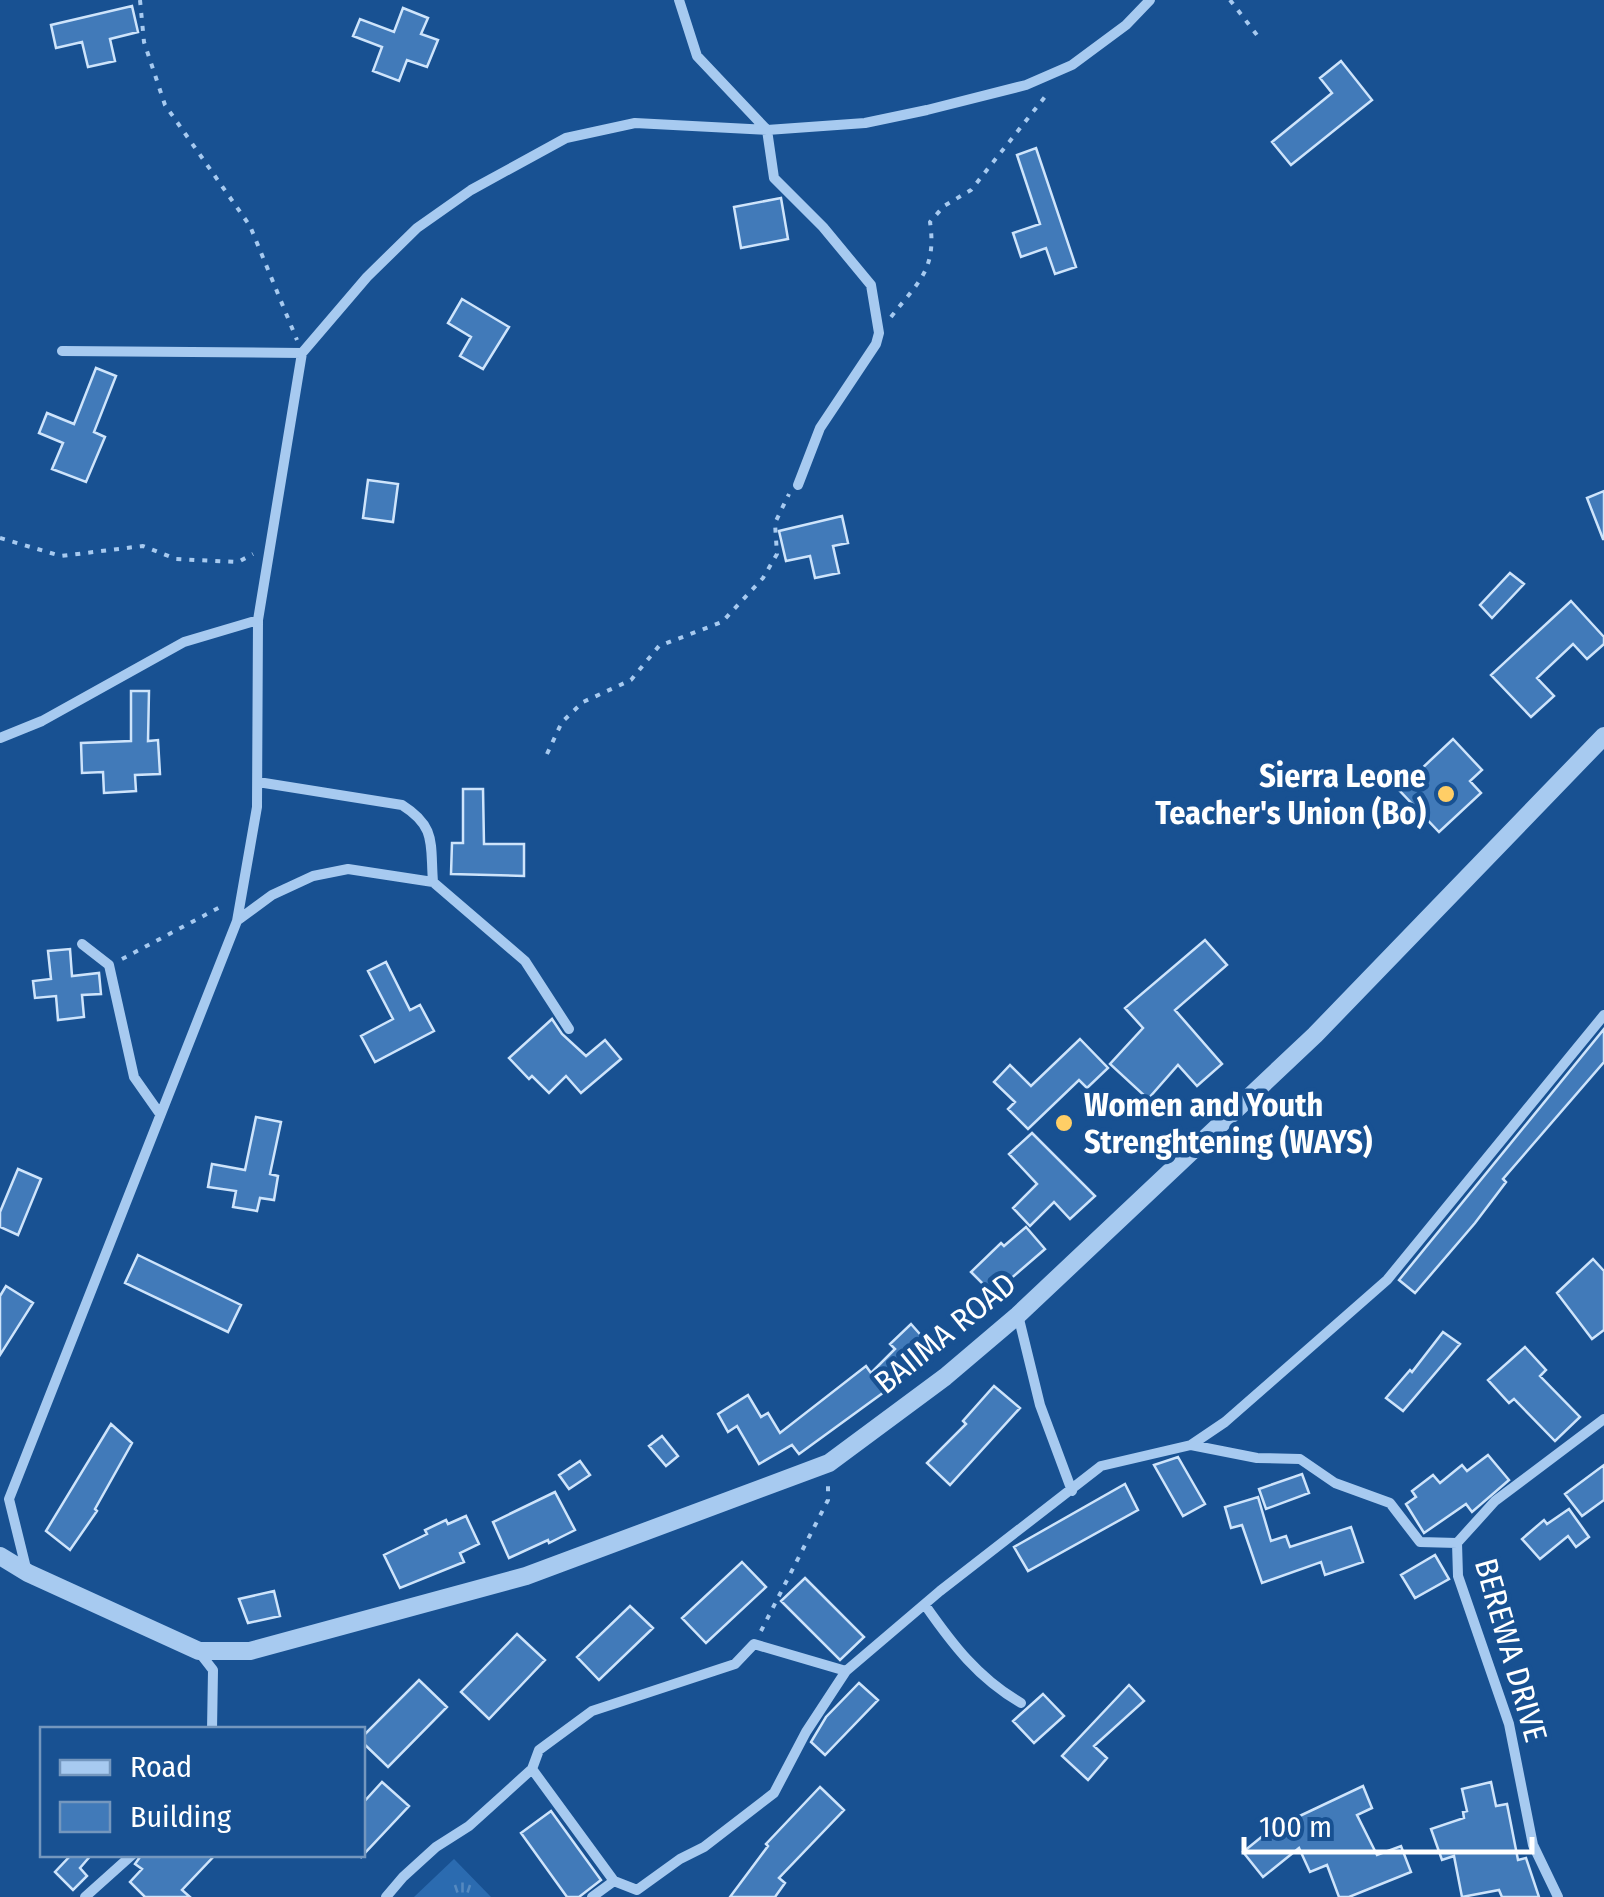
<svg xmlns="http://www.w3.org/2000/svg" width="1604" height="1897" viewBox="0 0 1604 1897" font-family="'Fira Sans Condensed',sans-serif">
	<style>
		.park { fill: url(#park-tufts) }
		.building { fill: #417ab9; stroke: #cee4fb; stroke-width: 2.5 }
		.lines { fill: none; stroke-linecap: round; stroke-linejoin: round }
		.path { stroke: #a7caf0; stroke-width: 4; stroke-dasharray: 5 8; stroke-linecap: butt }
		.minor { stroke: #a7caf0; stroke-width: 10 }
		.tertiary { stroke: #a7caf0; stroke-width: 18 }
		.poi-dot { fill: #ffce66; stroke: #185192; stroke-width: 4 }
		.labels { text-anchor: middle; stroke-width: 9; stroke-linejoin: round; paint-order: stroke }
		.poi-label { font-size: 32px; font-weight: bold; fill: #fff; stroke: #185192; text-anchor: end }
		.street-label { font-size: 32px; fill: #fff; stroke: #185192 }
	</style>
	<defs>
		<pattern id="park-tufts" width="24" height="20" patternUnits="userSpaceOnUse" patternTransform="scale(2.5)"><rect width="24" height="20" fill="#2b6bb0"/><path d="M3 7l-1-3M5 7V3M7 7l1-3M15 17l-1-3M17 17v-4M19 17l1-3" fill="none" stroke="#5589c0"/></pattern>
	</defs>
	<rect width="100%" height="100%" fill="#185192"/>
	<!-- park -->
	<path class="park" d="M454,1859L491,1897H414Z"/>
	<!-- building -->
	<path class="building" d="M132,6L138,32L110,39L115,61L88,67L82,42L56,48L51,25Z
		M403,8L428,18L421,34L438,40L427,67L407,60L399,81L373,71L382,47L353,36L360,19L394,32Z
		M1341,61L1372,100L1291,165L1272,142L1332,93L1320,78Z
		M1036,148L1076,267L1055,274L1046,248L1021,257L1013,233L1040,224L1017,155Z
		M781,198L788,239L741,248L734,207Z
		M462,299L509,327L483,369L460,356L471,337L448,323Z
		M96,368L116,376L94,432L105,437L86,482L52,469L63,443L39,433L47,413L74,424Z
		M368,480L398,484L393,522L363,518Z
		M1604,491V539H1603L1587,498Z
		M842,516L848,543L833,546L839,573L815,578L810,556L786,561L779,531Z
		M1510,573L1524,584L1492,618L1480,605Z
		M1571,601L1604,637V644L1587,659L1573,644L1537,678L1554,696L1531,717L1491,675Z
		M131,691H149L148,741L158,740L160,774L135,775L136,791L104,793L103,772L82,773L81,743L131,741Z
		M1453,739L1482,770L1470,781L1481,793L1439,832L1399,790Z
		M463,789H483L484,844H524V876L451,874L452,843H463Z
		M1205,940L1227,965L1175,1010L1222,1064L1197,1086L1178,1065L1148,1099L1110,1064L1143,1028L1125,1008Z
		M70,949L72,976L99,973L101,994L82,995L84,1017L58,1020L56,996L35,998L33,981L51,979L48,951Z
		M386,962L410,1010L420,1005L434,1031L375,1062L361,1036L393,1019L368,971Z
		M552,1019L562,1034L586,1056L605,1040L621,1059L581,1093L566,1076L549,1093L532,1076L529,1079L509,1058Z
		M1604,1029V1062L1503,1179L1506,1182L1475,1223L1415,1293L1399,1280Z
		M1080,1039L1108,1068L1087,1088L1079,1080L1028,1129L1008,1109L1015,1102L994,1082L1010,1065L1031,1086Z
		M256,1117L281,1122L270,1174L278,1176L274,1200L260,1198L257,1211L233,1207L236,1191L208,1187L212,1164L245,1170Z
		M1032,1133L1095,1196L1070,1219L1054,1202L1030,1226L1013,1208L1037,1184L1009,1154Z
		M18,1169L41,1179L18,1235L0,1227V1212Z
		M1026,1227L1045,1249L993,1294L971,1272L1001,1243L1004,1246Z
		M138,1255L241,1305L228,1332L125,1283Z
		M1593,1259L1604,1271V1330L1592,1339L1557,1293Z
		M6,1286L33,1303L0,1355V1296Z
		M911,1324L933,1349L902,1379L799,1454L792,1445L759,1464L737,1426L728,1432L718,1414L748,1395L761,1417L768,1413L780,1433L866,1366L871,1373L895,1349L890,1344Z
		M1443,1332L1460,1344L1403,1411L1386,1398L1410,1370L1412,1372Z
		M1525,1347L1546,1370L1540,1376L1580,1417L1555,1441L1514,1399L1509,1403L1488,1380Z
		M994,1386L1020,1408L950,1485L927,1463L966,1424L963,1421Z
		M111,1424L132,1443L95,1509L97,1511L70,1550L46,1531Z
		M662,1436L678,1456L666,1466L649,1446Z
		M1488,1455L1509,1480L1472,1512L1466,1504L1424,1533L1406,1504L1416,1497L1412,1491L1433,1475L1440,1483L1462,1465L1467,1471Z
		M1178,1457L1205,1504L1183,1516L1154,1465Z
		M580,1461L590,1475L569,1489L559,1475Z
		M1604,1465V1500L1582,1516L1565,1494Z
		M1302,1474L1309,1493L1266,1509L1259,1489Z
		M1125,1484L1138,1510L1028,1571L1014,1547Z
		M555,1492L575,1530L549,1543L548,1540L509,1558L493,1522Z
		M1258,1497L1271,1541L1286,1536L1290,1547L1351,1527L1363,1562L1325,1575L1321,1562L1262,1583L1242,1525L1231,1528L1225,1507Z
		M1569,1509L1589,1537L1576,1547L1568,1536L1540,1559L1522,1539L1544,1520L1547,1524Z
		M466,1516L479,1544L460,1553L464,1562L400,1588L384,1555L427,1534L425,1530L446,1520L448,1524Z
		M1435,1555L1449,1579L1415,1598L1401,1575Z
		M742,1562L766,1587L706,1643L682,1618Z
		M805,1578L864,1637L840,1660L781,1601Z
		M274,1591L280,1616L248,1623L239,1599Z
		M630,1606L653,1628L599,1680L577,1657Z
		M517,1634L545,1660L489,1719L461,1692Z
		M419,1680L447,1707L388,1767L362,1742V1737Z
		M859,1683L878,1700L825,1755L811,1742L826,1717Z
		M1129,1685L1144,1701L1094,1746L1107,1758L1088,1780L1062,1756Z
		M1043,1694L1064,1716L1034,1743L1013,1721Z
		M382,1782L409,1806L362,1856V1804Z
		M1491,1782L1496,1806L1507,1804L1518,1860L1526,1858L1539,1897H1502L1499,1890L1462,1897L1454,1856L1442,1860L1431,1829L1464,1818L1463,1812L1467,1811L1462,1789Z
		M1363,1786L1372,1808L1357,1815L1377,1855L1401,1846L1411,1872L1349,1897H1339L1327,1865L1310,1872L1299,1848L1263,1877L1243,1852L1270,1830Z
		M820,1787L844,1810L779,1878L785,1883L775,1897H730L768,1846L766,1844Z
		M551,1811L601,1880L579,1897H567L521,1833Z
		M72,1854H92L80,1868L87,1876L73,1890L55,1872Z
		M142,1854H216L182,1890L190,1897H145L130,1882L142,1869L135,1864Z"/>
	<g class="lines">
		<!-- path -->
		<path class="path" d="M140,0L144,42L165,105L250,226L297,340
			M1230,0L1260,39
			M891,317C918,282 937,270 930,222L944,206L971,190L1048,93
			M0,538L61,556L143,546L176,559L238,562L253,554
			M547,754L562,722L583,702L631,680L659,646L722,622L763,578L777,554L775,523L789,494
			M122,959L224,905
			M761,1631L828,1500V1482"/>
		<!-- minor -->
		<path class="minor" d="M679,0L697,56L767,130L774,178L823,227L871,285L879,333L876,344L820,428L798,485
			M62,351L302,353
			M0,738L42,721L184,642L258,620
			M258,782L402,805C437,827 430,844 433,882
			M238,920L272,895L313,876L348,869L433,882L525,961L569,1029
			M82,944L109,965L134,1077L160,1114
			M1018,1315L1040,1405L1072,1491
			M1191,1445L1257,1458L1300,1459L1335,1483L1390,1503L1420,1542L1457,1543
			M27,1572L9,1499L237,921L257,807L258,620L302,353L367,277L417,228L471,190L566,138L635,123L767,130L865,123L927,110L1026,85L1072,65L1126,25L1150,0
			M925,1605C953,1645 978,1678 1021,1703
			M199,1652L213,1670L212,1730
			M532,1769L614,1881L637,1890L680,1859L704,1847L774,1793L806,1732L846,1671
			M85,1897L133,1854
			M386,1897L403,1877L436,1847L469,1826L532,1769L539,1750L592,1711L735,1664L754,1644L846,1671L940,1591L1101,1466L1191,1445L1225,1422L1387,1280L1604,1015
			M592,1897L614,1881
			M1558,1897L1533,1845L1509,1724L1458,1576L1457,1543L1495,1501L1604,1419"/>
		<!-- tertiary -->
		<path class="tertiary" d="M0,1556L28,1573L199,1651H250L526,1576L829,1463L945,1377L1018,1315L1315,1035L1604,736"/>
	</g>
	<!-- markers -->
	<g class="poi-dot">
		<circle cx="1446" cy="794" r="10"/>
		<circle cx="1064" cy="1123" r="10"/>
	</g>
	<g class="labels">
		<!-- poi labels -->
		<g class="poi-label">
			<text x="1426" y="787">Sierra Leone<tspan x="1426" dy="37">Teacher's Union (Bo)</tspan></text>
			<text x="1084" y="1116" text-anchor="start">Women and Youth<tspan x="1084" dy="37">Strenghtening (WAYS)</tspan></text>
		</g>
		<!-- street labels -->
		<g class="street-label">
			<text transform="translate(945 1333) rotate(-39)" y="11">BAIIMA ROAD</text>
			<text transform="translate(1511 1650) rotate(74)" y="11">BEREWA DRIVE</text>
		</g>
	</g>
	<!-- legend -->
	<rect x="40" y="1727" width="325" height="130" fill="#185192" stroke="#7497be" stroke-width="2.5"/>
	<rect x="60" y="1760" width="50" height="15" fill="#a7caf0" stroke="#7497be" stroke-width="2.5"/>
	<text x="130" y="1777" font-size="30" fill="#ffffff">Road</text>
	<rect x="60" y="1802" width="50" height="30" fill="#417ab9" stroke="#7497be" stroke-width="2.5"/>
	<text x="130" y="1827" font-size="30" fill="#ffffff">Building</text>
	<!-- scale -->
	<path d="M1244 1837v15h288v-15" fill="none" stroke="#ffffff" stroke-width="5"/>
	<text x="1259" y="1837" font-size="30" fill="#ffffff" stroke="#185192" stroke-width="8" paint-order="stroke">100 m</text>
</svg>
